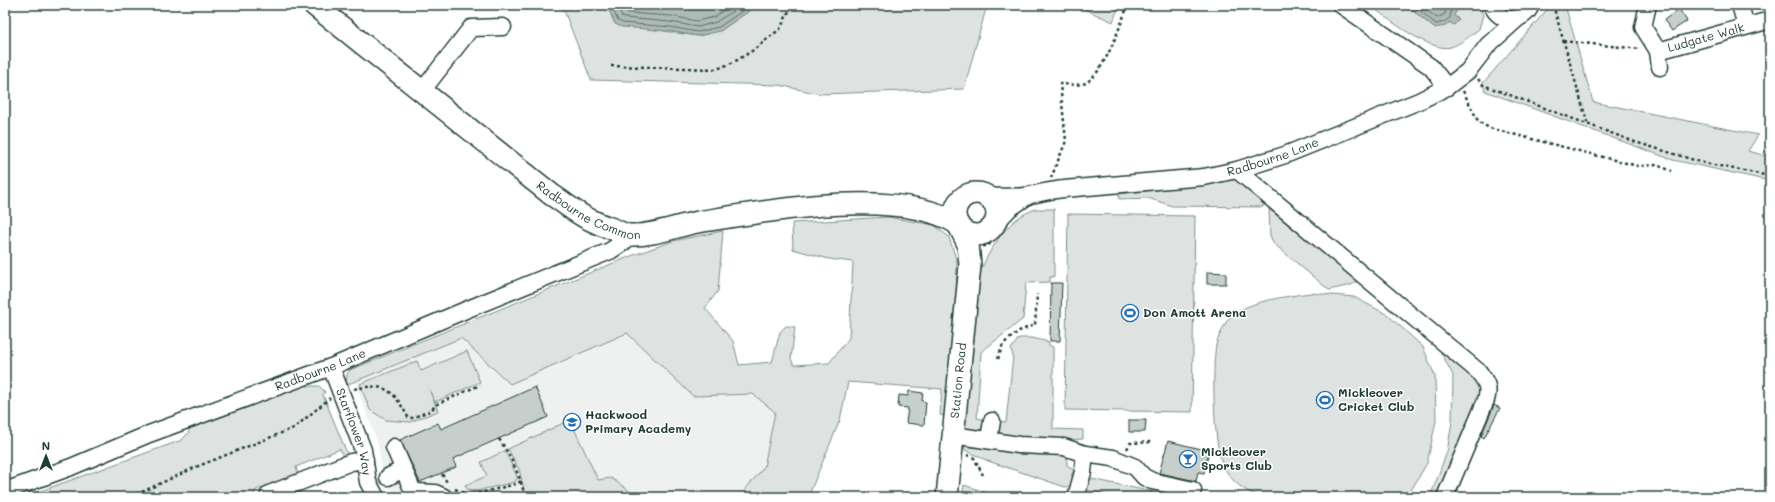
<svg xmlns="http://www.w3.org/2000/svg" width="1775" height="502" viewBox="0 0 1775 502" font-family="Mali,sans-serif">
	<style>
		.built { fill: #eef1f0 }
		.green { fill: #dee3e2; stroke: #7e908b }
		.water { fill: #afbab7; stroke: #758883 }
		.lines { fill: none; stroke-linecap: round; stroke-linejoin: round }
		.shore { stroke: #596f68; stroke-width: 1 }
		.building { fill: #c7cfcc; stroke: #1f3d34 }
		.minor-casing { stroke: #1f3d34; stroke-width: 19 }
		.major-casing { stroke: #1f3d34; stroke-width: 24 }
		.path { stroke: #1f3d34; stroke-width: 2.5; stroke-dasharray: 3 3; stroke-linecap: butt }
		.minor { stroke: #fff; stroke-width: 16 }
		.major { stroke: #fff; stroke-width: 21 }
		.labels { text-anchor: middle; stroke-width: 3; stroke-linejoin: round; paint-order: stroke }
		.street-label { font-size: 12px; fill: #1f3d34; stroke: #fff }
		.poi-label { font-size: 12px; font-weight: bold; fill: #1f3d34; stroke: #fff; text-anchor: start }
	</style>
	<rect width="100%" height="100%" fill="#fff"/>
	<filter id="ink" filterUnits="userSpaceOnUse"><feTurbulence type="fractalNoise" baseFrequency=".025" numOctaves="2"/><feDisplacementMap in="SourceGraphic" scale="8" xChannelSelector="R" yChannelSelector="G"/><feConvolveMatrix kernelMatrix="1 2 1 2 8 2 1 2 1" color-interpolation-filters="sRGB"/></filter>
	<g filter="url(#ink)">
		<!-- built -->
		<path class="built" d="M627,333L693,396L753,394L775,412L764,467L739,497H398L384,480L378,444L355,382L461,337L510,384Z"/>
		<!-- green -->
		<path class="green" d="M560,5H607L615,24L698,36L720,31L758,5H987L964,89L820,94L779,85L591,80L565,13Z
			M1075,5H1119L1113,22Z
			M1370,5H1406L1434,28L1458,20L1454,15L1457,10L1456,5H1480L1483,15L1479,29C1471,35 1461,44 1451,47C1431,53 1385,17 1370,5Z
			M1551,5H1565L1593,102L1758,135L1748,151L1770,157V181L1673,160L1485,91L1483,83Z
			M1235,177L1238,181L1263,203V207L1172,206L1148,198L1119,199V194L1210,184Z
			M1035,209H1054V277H1050V282L1026,283L1023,319L981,352L977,418L987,420L984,427L978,432L964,427L974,276L980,275C984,257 1003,229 1018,218C1023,214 1029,212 1035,209Z
			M1269,209L1358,281L1351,285L1329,290L1273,243L1270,235Z
			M1068,214L1195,216L1192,412L1065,410Z
			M887,217L934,225L949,237L957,262L956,296L949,379L944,416L940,415L942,389L848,382L840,420L808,497H739L764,467L775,412L753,394L693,396L627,333L510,384L461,338L346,385L347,374L350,370L631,256L673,241L723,231L718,291L705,308L733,341L739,365L772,362L780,332L786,326L795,327L791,359L794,365L829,363L849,338L853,262L829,259L793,249L792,223Z
			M1310,293L1354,297L1388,315L1423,347L1435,376L1436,421L1427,463L1409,494L1403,497H1261C1244,491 1231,482 1223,465C1213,445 1212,368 1216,345C1217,340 1226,321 1229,318C1249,300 1285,297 1310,293Z
			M1019,338H1032L1049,342V345L1053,347V429L1083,430V439L1055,441L998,435L997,421L1006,422L1013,356L1011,349Z
			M1439,349L1472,373L1480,389V405L1438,497H1430L1447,452L1452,422L1453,375Z
			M467,351L480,382L435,402L429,389L438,411L410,422L386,420L370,410L360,384L417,361L421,371Z
			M306,383L308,386H319L325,392L323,395L349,458L344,459L340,449L296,467L298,475L256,490L252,497H24L182,440L189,432V428Z
			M570,420L598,480L611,478L638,497H526L519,469L508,449Z
			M964,442L1064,452L1067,458V465L1074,470L1071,476L1077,477L1072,486L1065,487L988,461L965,450Z
			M505,451L516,474L517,478L515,482L476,491L467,489L465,485L487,476L481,462Z
			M1087,478L1153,492L1149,497H1117L1086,490Z
			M964,485L1000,497H962Z"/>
		<!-- water -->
		<path class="water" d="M607,5H758L720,31L698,36L669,31L622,27L615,24Z
			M1406,5H1456L1457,10L1454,15L1459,20L1454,25L1449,22L1446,26L1434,28Z"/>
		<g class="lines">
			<!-- shore -->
			<path class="shore" d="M611,5L618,21L623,23L670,27L698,32L719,27L751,5
				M617,5L622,17L625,18L670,22L698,27L716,22L742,5
				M623,5L628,13L671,16L697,21L714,17L731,5
				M1413,5L1436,24L1444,22L1450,18L1452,5
				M1420,5L1437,18L1445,14L1447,5"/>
		</g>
		<!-- building -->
		<path class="building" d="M1679,9L1687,21L1672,31L1664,20Z
			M1207,272L1226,273V284H1207Z
			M1051,283H1062L1060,341H1050Z
			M535,387L548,417L453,459L456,467L420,482L400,440L438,423L441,429Z
			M909,391L923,393L922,401L926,402L924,425L906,423L908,408L898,407L899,395L908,396Z
			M1494,405L1500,408L1484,438L1481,436Z
			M1129,420H1146L1145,432H1129Z
			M1168,441L1209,451L1204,473L1198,472L1196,481L1159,473Z"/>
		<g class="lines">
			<defs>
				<g id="minor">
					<path d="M1341,5L1431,67L1447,87"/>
					<path d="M1492,5C1499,24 1524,23 1531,5"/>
					<path d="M1648,5L1643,27L1658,51"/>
					<path d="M1740,5L1746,26"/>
					<path id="s1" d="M1660,67L1658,51L1770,20"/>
					<path d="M422,91L471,28L503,27"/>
					<path d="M1237,170L1479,372C1486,382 1490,387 1486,400L1445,497"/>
					<path id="s2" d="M986,196C1000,197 1016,198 1030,195C1041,193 1052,190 1064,189L1204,177L1237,170L1285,155L1419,101L1447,87L1468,71L1488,45L1517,19"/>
					<path d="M994,225L1009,209L1028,196"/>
					<path id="s3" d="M331,367L363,450L368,482L376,497"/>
					<path d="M953,435L1019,445L1064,447L1085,454L1113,458L1135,467L1144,477L1152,481L1193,490"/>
					<path d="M989,439L992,421"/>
					<path d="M394,447L412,489L417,492L435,493L444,497"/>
					<path d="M388,477L403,469"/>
					<path id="s4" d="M5,491L71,467L149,434L331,367L468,309L610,251L625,241L629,235"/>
					<path d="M269,494L351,462L365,460"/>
					<path d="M1076,497L1083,472L1085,454"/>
				</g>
				<g id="major">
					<path id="s5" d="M314,5L552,195C565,203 578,215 593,221C600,225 608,227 615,230C620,232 625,235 630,235C653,236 676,226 698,222C765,211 900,186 958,224"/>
					<circle cx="976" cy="214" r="21"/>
					<path id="s6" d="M947,497L970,265L968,244L959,226"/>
				</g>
			</defs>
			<!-- minor casing -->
			<use href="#minor" class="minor-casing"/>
			<!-- major casing -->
			<use href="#major" class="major-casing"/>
			<!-- path -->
			<path class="path" d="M1553,5L1588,125
				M1563,41L1640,49
				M611,66L717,69L734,62L752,51L780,29L792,5
				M1478,79L1483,85L1635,142L1704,163L1770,176
				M1463,91L1478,121L1489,128L1638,166L1657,165L1672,171
				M1051,178L1066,141L1060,84C1067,84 1079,86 1085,83C1105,73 1120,25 1128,5
				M983,246H988L994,238
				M998,359L1003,344L1019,331L1035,325L1037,294
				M354,389C387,382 394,391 409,419L432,410L435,405L480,385
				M499,439C511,456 520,476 525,497
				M1127,449L1130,443L1153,442
				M967,455L974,458L983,475
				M442,474L448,484
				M455,489L466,494H476L516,484L521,481
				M131,497L196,467L294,428L330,398"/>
			<!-- minor -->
			<use href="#minor" class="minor"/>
			<!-- major -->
			<use href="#major" class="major"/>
		</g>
	</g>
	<!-- icons -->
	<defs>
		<symbol id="stadium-ring" viewBox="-11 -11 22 22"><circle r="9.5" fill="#fff" stroke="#1f6fb2" stroke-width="1.5"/><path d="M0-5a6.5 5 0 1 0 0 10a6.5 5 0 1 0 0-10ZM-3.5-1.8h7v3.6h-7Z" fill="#1f6fb2"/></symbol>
		<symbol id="school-ring" viewBox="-11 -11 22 22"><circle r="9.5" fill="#fff" stroke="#1f6fb2" stroke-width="1.5"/><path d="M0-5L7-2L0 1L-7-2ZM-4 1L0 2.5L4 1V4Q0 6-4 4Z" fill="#1f6fb2"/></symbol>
		<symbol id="bar-ring" viewBox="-11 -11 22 22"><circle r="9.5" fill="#fff" stroke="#1f6fb2" stroke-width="1.5"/><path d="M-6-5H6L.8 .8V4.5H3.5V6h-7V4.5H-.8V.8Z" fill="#1f6fb2"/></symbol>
	</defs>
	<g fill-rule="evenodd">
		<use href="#stadium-ring" x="1120" y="303" width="20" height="20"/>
		<use href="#stadium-ring" x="1315" y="390" width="20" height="20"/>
		<use href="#school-ring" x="562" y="412" width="20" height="20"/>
		<use href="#bar-ring" x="1178" y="449" width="20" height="20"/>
	</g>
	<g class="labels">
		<!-- street labels -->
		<g class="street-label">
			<text dy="4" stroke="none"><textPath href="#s1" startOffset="66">Ludgate Walk</textPath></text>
			<text dy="4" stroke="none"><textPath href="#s2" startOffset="291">Radbourne Lane</textPath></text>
			<text dy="4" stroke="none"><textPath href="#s5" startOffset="345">Radbourne Common</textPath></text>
			<text dy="4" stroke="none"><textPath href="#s4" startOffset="338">Radbourne Lane</textPath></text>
			<text dy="4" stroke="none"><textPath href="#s6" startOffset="117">Station Road</textPath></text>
			<text dy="4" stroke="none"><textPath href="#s3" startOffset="69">Starflower Way</textPath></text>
		</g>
		<!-- poi labels -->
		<g class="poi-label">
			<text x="1143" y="317">Don Amott Arena</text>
			<text x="1338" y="397">Mickleover<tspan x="1338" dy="14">Cricket Club</tspan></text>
			<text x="585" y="419">Hackwood<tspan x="585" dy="14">Primary Academy</tspan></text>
			<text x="1201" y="456">Mickleover<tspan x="1201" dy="14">Sports Club</tspan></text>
		</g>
	</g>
	<!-- margin -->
	<rect width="1775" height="502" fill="none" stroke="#fff" stroke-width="20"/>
	<rect x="10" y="10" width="1755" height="482" fill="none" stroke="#1f3d34" stroke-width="1.5" filter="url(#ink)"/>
	<!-- north arrow -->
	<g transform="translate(46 456)" stroke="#ffffff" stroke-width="3" paint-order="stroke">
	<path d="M0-3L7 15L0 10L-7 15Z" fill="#1f3d34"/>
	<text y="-6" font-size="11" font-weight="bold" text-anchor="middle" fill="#1f3d34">N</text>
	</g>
</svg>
